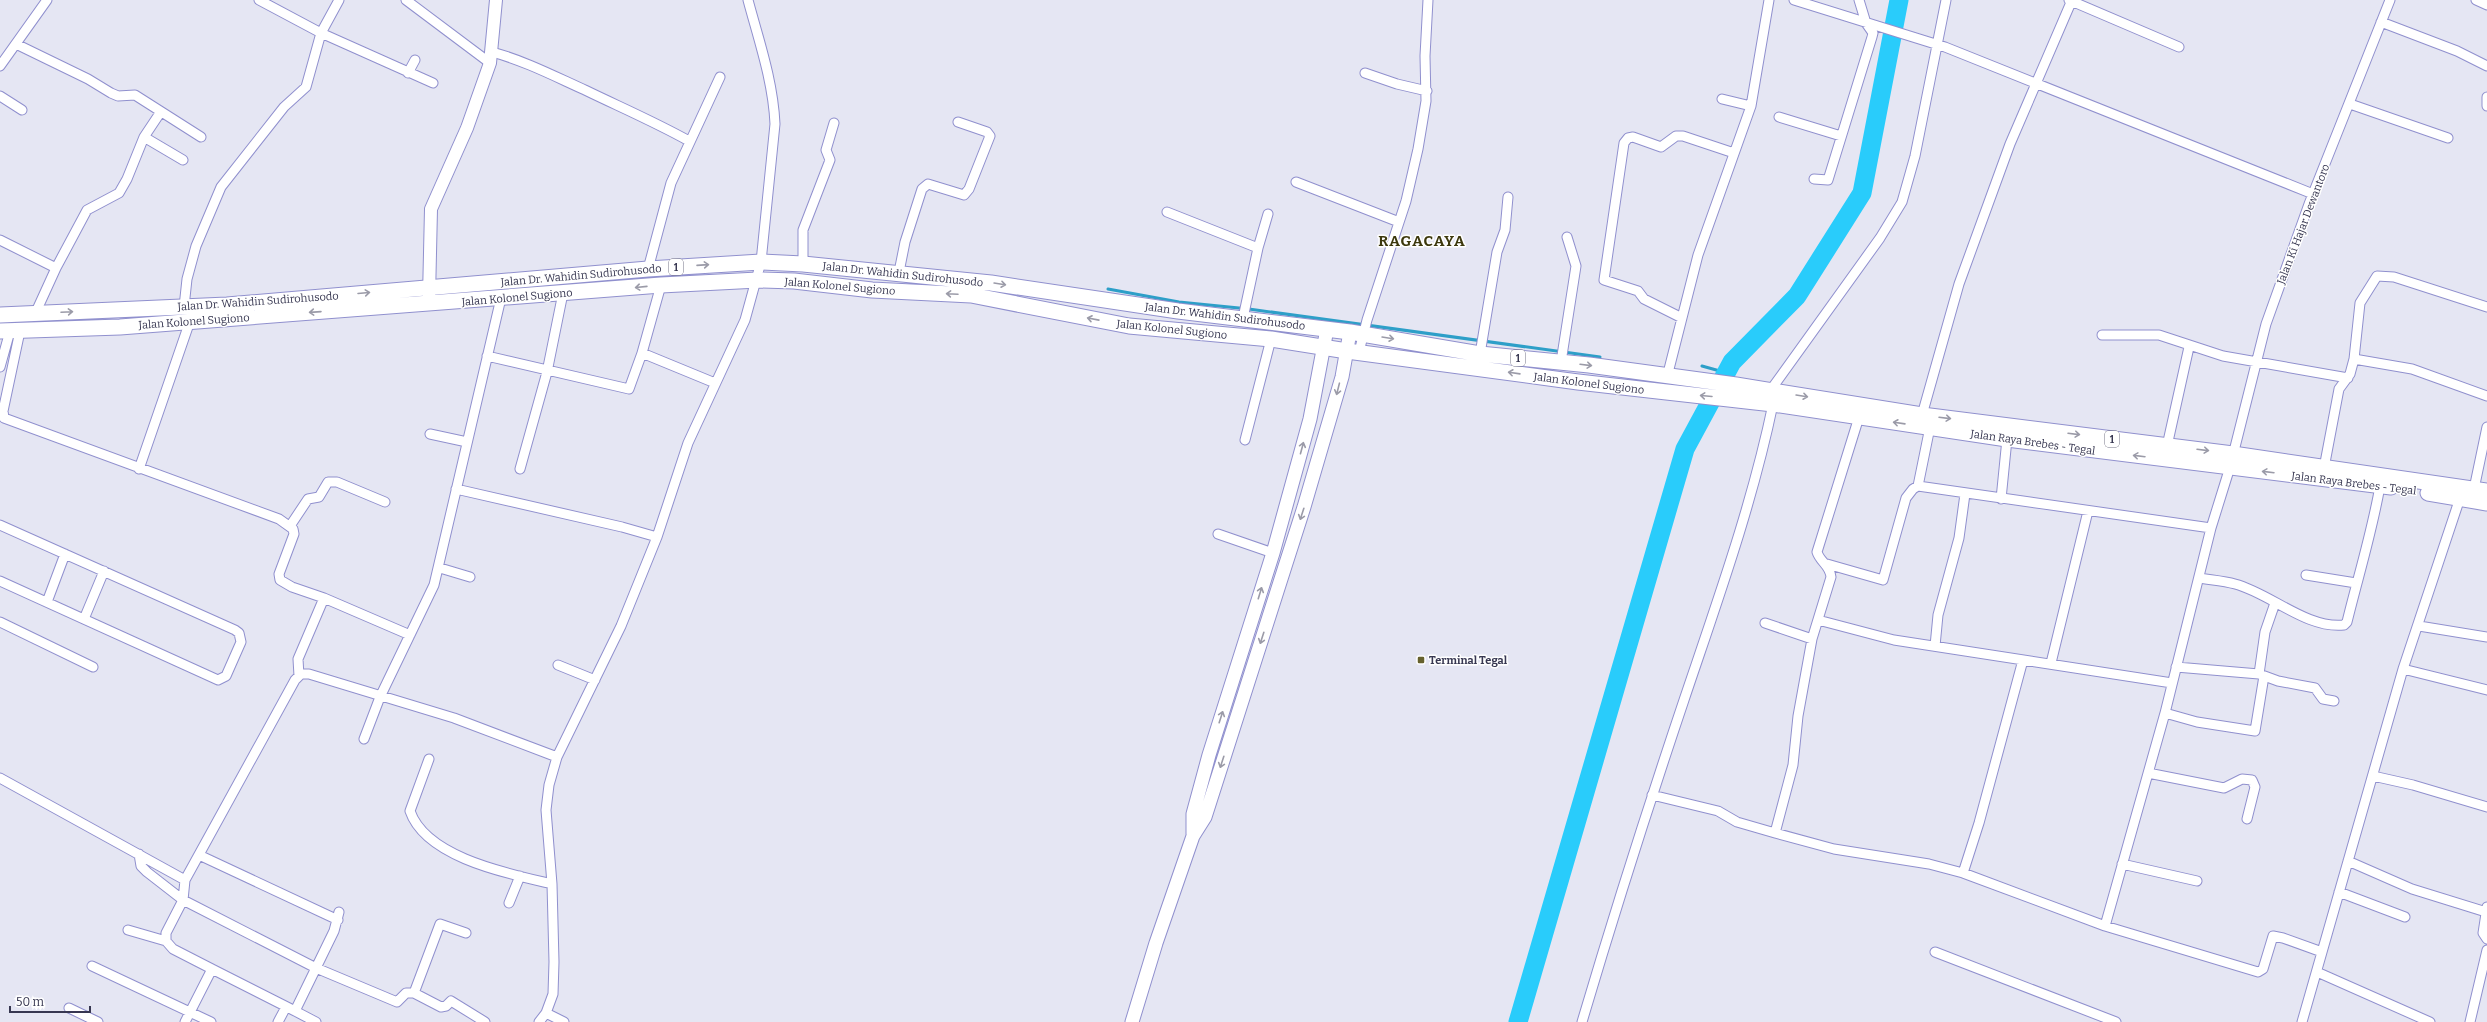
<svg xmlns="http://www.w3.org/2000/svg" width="2487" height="1022" viewBox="0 0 2487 1022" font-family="Bitter,serif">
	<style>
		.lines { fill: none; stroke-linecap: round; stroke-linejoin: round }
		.stream { stroke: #2d9fc8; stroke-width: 3 }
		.river { stroke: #29ccfb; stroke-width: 19 }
		.minor-casing { stroke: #9090ce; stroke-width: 11 }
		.tertiary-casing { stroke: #9090ce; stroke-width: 14 }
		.secondary-casing { stroke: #9090ce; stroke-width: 15 }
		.trunk-casing { stroke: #9090ce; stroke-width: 17 }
		.minor { stroke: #fff; stroke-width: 9 }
		.tertiary { stroke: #fff; stroke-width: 12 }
		.secondary { stroke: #fff; stroke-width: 13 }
		.trunk { stroke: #fff; stroke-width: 15 }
		.oneway { stroke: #9b9ba8 }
		.poi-dot { fill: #66612d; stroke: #fff; stroke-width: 1.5 }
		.labels { text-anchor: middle; stroke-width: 3; stroke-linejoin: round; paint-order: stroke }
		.shield { fill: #fff; stroke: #737385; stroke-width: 1 }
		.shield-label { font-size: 10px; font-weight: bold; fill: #373751 }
		.street-label { font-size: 11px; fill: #373751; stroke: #fff }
		.poi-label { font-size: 11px; font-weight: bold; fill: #373751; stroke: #fff; text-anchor: start }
		.district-label { font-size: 15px; font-weight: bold; letter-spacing: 1px; fill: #3c380d; stroke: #fff }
	</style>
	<rect width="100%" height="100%" fill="#e5e6f3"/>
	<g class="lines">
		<!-- stream -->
		<path class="stream" d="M1108,289L1179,302L1249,309L1600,357
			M1702,366L1727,373"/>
		<!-- river -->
		<path class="river" d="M1518,1022L1685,449L1732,362L1797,296L1862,193L1899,0"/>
		<defs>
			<path id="minor" d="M259,0L321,33L433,83
				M406,0L490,63
				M1794,0L1945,47L2313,194
				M2069,0L2179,47
				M2476,0L2487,5
				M2381,22L2457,51L2487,66
				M16,44L88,79L111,93L118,96L135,95L201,137
				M492,52C525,61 554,76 585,90C620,107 655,122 689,141
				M0,66L47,0
				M408,73L415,60
				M1365,73L1397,84L1427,91
				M0,96L22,110
				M2487,97V106
				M1722,99L1751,106
				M2350,104L2448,138
				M1779,117L1841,136
				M144,137L183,160
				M1814,179L1828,180L1872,37L1873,33L1866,23L1859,0
				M1296,182L1399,222
				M1167,212L1258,248L1243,318
				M0,240L56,268
				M1258,248L1268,214
				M803,264V230L830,160L826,150L834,123
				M648,269L671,183L720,77
				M899,272L905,242L922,189L928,184L964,195L969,189L990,136L987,132L958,122
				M184,307L187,279L196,246L221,187L284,107L306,87L321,33L339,0
				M35,314L56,268L87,210L119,193L127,179L144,137L160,113
				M1682,318L1644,299L1638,291L1604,280L1624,143L1628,138L1633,137L1661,147L1676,136H1683L1734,153
				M20,331L3,411L4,418L279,519L293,529L294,534L279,574L280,580L292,587L324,598L298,659L299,676
				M2102,335H2159L2223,356L2348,378
				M1359,352L1367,320L1406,201L1418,149L1426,101L1425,56L1428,0
				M642,353L661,285
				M1480,354L1497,252L1505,230L1508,197
				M487,356L629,389L642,353L715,383
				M2354,359L2412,369L2487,396
				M1561,362L1576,266L1567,237
				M0,367L10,331
				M1667,377L1698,255L1751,106L1769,0
				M1770,391L1880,238L1902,202L1915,156L1946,0
				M1922,415L1959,284L2010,144L2072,0
				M1859,417L1817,552C1820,562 1830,565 1831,577L1812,639L1798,716L1793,765L1775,833L1834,849L1929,864L1963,873L2105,926L2258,972L2263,969L2273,936L2283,938L2322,952
				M430,434L467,442
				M1245,440L1271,339
				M2167,446L2189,347
				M2324,468L2339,389L2350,374L2354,359L2360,303L2377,276L2394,277L2487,307
				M139,469L190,321
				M520,469L547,372L563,293
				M1918,486L1930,427
				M456,489L622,527L657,537
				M2474,489L2487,427
				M2001,499L2007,439
				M0,525L235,630L239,633L241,642L226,676L218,680L0,581
				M290,526L308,499L319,497L328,482H337L385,502
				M1218,534L1273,553
				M1827,564L1883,580L1906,498L1913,489L1918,486L2211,528
				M440,568L470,577
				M2306,575L2356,583
				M2199,578C2211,580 2224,581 2235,584C2270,593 2306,629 2344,625L2347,622C2358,577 2372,532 2380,486
				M324,598L410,635
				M47,602L65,554
				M84,619L104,571
				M1818,620L1894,640L2172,683
				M0,622L93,667
				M1765,623L1812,639
				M2419,626L2487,637
				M1935,646L1938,615L1959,538L1965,494
				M2051,663L2088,511
				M558,665L595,680
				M2176,667L2259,674L2278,681L2315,688L2323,699L2334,701
				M2403,669L2487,690
				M2259,674L2265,632L2275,603
				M2165,713L2197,722L2255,731L2264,676
				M364,739L380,697L434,585L501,298
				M429,759L410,811C426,858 510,874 552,884
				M2148,773L2224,788L2242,779L2252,780L2255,787L2247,819
				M2373,776L2413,785L2487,807
				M0,778L185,880L183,900L166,933V941L173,949L212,969
				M1652,795L1718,811L1737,822L1775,833
				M139,854L141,866L147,872L183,900L316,968L397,1002L406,993H414
				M199,855L338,920
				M2348,861L2412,889L2486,912
				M2122,864L2197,881
				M1963,873L1979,823L2023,660
				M185,880L295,680L301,674H309L454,718L557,757
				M2339,892L2405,917
				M509,903L520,876
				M2487,907L2483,933L2487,939
				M2105,926L2165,713L2211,528L2230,467L2266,324L2309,204L2390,0
				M128,930L166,941
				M466,933L440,924L414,993L441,1007L446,1006L451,1001L485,1022
				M1935,952L2116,1022
				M92,966L211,1022
				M2317,972L2430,1022
				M69,1008L98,1022
				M295,1011L316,1022
				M546,1013L564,1022
				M185,1022L212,969L295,1011L334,931L339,912
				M278,1022L286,1007
				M539,1022L546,1013L553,994L554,962L552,884L546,810L549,785L557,757L621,626L657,537L688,443L745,320L761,262L775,124C773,81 759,41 748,0
				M1582,1022C1614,914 1648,807 1684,700C1717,602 1752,505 1773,404
				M2302,1022L2403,669L2461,495
				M2470,1022L2487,950"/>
			<path id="tertiary" d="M429,297L431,209L467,128L490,63L496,0"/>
			<path id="secondary" d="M1193,834V814L1209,755L1273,553L1310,419L1327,329
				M1132,1022L1156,943L1193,836L1205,817L1304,507L1342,377L1350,332"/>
			<path id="trunk" d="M0,315L227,305L648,269L761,262L803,264L991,283L1178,311L1350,332L1480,354L1589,365L1736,385L1922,415L2233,454L2487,491
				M0,331L120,327L661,285L758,280L794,281L872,290L971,295L1129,326L1271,339L1347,351L1578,382L1773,404L2007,439L2391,487
				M2428,493L2487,503"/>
		</defs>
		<!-- minor casing -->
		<use href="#minor" class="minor-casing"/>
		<!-- tertiary casing -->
		<use href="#tertiary" class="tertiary-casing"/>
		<!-- secondary casing -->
		<use href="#secondary" class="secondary-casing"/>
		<!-- trunk casing -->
		<use href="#trunk" class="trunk-casing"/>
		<!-- minor -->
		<use href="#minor" class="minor"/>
		<!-- tertiary -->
		<use href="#tertiary" class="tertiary"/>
		<!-- secondary -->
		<use href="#secondary" class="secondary"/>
		<!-- trunk -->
		<use href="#trunk" class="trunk"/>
	</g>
	<!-- one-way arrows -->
	<defs><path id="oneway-shaft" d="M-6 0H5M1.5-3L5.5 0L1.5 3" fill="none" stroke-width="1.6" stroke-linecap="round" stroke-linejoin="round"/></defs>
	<g class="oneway">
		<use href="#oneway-shaft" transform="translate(703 265) rotate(-4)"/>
		<use href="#oneway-shaft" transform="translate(1000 284) rotate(9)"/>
		<use href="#oneway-shaft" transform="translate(641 287) rotate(174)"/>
		<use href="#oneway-shaft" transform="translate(364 293) rotate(-5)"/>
		<use href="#oneway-shaft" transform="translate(952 294) rotate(-177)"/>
		<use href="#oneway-shaft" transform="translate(67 312) rotate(-3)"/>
		<use href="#oneway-shaft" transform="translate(315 312) rotate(176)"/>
		<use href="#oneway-shaft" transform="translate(1093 319) rotate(-169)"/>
		<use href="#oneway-shaft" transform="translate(1388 338) rotate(9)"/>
		<use href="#oneway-shaft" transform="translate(1586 365) rotate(7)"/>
		<use href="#oneway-shaft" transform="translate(1514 373) rotate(-172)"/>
		<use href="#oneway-shaft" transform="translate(1338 389) rotate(104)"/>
		<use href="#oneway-shaft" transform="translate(1706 396) rotate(-175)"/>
		<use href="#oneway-shaft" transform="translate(1802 396) rotate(9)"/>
		<use href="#oneway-shaft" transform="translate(1945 418) rotate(7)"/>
		<use href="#oneway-shaft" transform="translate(1899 423) rotate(-172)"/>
		<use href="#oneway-shaft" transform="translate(2074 434) rotate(7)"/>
		<use href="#oneway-shaft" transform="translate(1302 448) rotate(-75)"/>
		<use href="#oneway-shaft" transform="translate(2203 450) rotate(7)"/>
		<use href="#oneway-shaft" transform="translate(2139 456) rotate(-173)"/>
		<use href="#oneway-shaft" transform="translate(2268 472) rotate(-173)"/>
		<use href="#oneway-shaft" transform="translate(1302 514) rotate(108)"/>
		<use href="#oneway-shaft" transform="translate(1260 593) rotate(-73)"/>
		<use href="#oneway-shaft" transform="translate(1262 638) rotate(108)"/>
		<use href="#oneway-shaft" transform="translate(1221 717) rotate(-72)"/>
		<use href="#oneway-shaft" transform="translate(1222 762) rotate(108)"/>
	</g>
	<!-- markers -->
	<rect class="poi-dot" x="1417" y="656" width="8" height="8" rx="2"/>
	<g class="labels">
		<!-- shield labels -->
		<g class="shield">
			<rect x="669" y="259" width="14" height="16" rx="3"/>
			<rect x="1511" y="350" width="14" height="16" rx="3"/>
			<rect x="2105" y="431" width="14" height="16" rx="3"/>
		</g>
		<g class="shield-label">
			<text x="676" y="271">1</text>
			<text x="1518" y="362">1</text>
			<text x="2112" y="443">1</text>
		</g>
		<!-- street labels -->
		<g class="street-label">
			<text transform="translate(2303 224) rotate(-69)" y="4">Jalan Ki Hajar Dewantoro</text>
			<text transform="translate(903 274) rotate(6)" y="4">Jalan Dr. Wahidin Sudirohusodo</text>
			<text transform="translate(581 275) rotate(-5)" y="4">Jalan Dr. Wahidin Sudirohusodo</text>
			<text transform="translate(840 286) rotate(5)" y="4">Jalan Kolonel Sugiono</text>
			<text transform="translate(517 297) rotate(-5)" y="4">Jalan Kolonel Sugiono</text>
			<text transform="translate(258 301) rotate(-4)" y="4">Jalan Dr. Wahidin Sudirohusodo</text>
			<text transform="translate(1225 316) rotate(7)" y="4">Jalan Dr. Wahidin Sudirohusodo</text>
			<text transform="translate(194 321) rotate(-4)" y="4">Jalan Kolonel Sugiono</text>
			<text transform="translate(1172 329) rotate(6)" y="4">Jalan Kolonel Sugiono</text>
			<text transform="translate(1589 383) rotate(7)" y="4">Jalan Kolonel Sugiono</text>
			<text transform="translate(2033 442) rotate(8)" y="4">Jalan Raya Brebes - Tegal</text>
			<text transform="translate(2354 483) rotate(7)" y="4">Jalan Raya Brebes - Tegal</text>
		</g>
		<!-- poi labels -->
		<g class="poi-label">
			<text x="1429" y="664">Terminal Tegal</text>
		</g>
		<!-- district labels -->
		<g class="district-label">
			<text x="1422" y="246">RAGACAYA</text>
		</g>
	</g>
	<!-- scale -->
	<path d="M10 1006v6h80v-6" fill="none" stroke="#373751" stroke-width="2"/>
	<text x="16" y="1006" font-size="12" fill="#373751" stroke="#ffffff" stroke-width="3" paint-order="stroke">50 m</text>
</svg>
